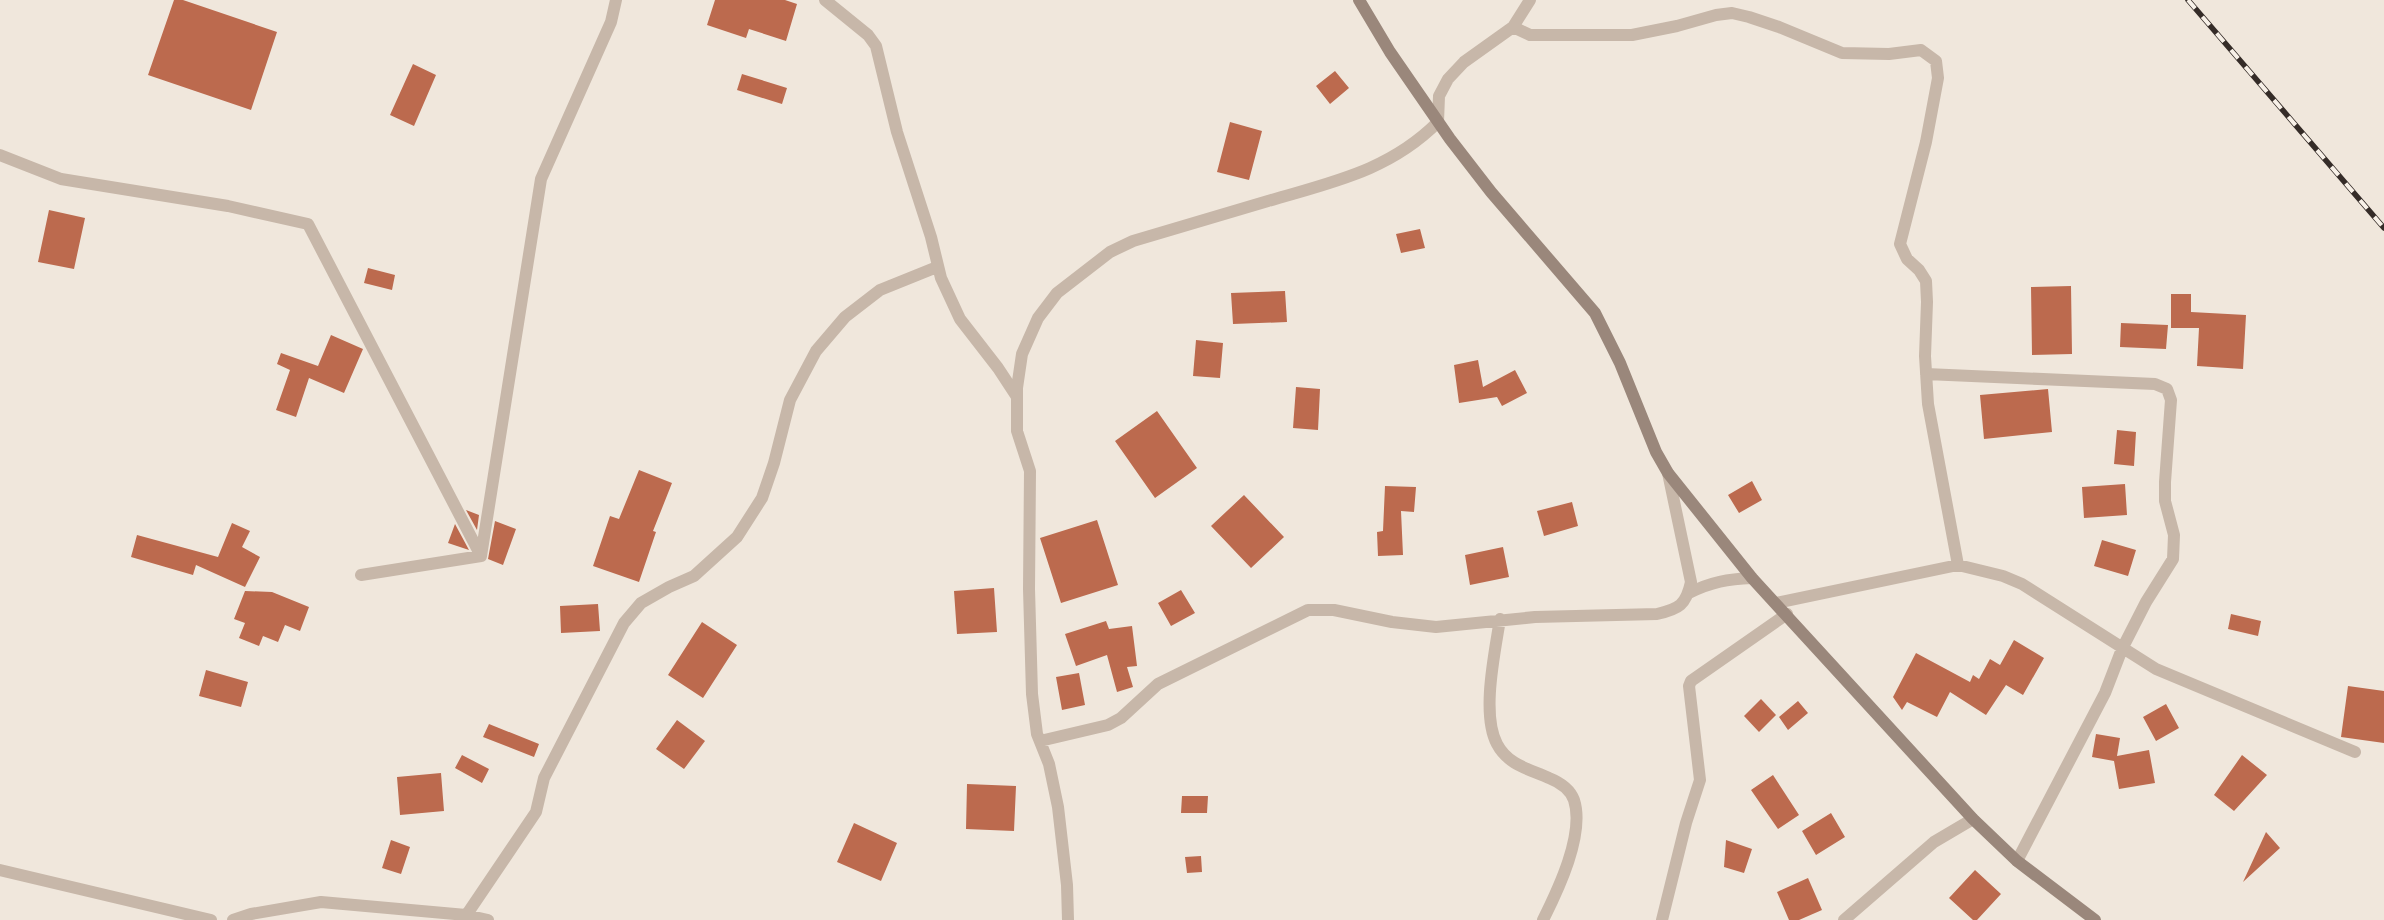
<svg xmlns="http://www.w3.org/2000/svg" width="2384" height="920" viewBox="0 0 2384 920" font-family="Figtree,sans-serif">
	<style>
		.building { fill: #bc6a4e }
		.lines { fill: none; stroke-linecap: round; stroke-linejoin: round }
		.street { stroke: #c7b7a9; stroke-width: 12 }
		.secondary { stroke: #9a877b; stroke-width: 12 }
		.rail-casing { stroke: #352c28; stroke-width: 5.5 }
		.rail { stroke: #f8f1e8; stroke-width: 4; stroke-dasharray: 11; stroke-linecap: butt }
	</style>
	<rect width="100%" height="100%" fill="#f0e7dc"/>
	<!-- building -->
	<path class="building" d="M174,0H183L277,32L251,110L148,75Z
		M715,0H785L797,4L786,41L749,29L746,38L707,25Z
		M413,64L436,75L414,126L390,115Z
		M1335,71L1349,88L1330,104L1316,86Z
		M742,74L787,88L782,104L737,90Z
		M1230,122L1262,131L1249,180L1217,172Z
		M49,210L85,218L74,269L38,262Z
		M1420,229L1425,248L1401,253L1396,234Z
		M368,268L395,275L392,290L364,283Z
		M2071,286L2072,354L2032,355L2031,287Z
		M1285,291L1287,322L1233,324L1231,293Z
		M2171,294H2191V312L2246,315L2243,369L2197,366L2199,328H2171Z
		M2121,323L2168,325L2166,349L2120,347Z
		M331,335L363,349L344,393L309,378L296,417L276,410L290,370L277,364L281,353L318,366Z
		M1196,340L1223,343L1220,378L1193,376Z
		M1478,360L1483,387L1515,370L1527,393L1502,406L1497,397L1459,403L1454,365Z
		M1296,387L1320,389L1318,430L1293,428Z
		M2048,389L2052,432L1984,439L1980,395Z
		M1157,411L1197,468L1155,498L1115,441Z
		M2117,430L2136,432L2134,466L2114,464Z
		M639,470L672,483L653,531L656,532L639,582L593,566L610,516L619,519Z
		M1752,481L1762,500L1739,513L1728,495Z
		M2125,484L2127,515L2084,518L2082,487Z
		M1385,486L1416,487L1414,512L1401,511L1403,555L1378,556L1377,532L1383,531Z
		M1244,495L1284,537L1251,568L1211,526Z
		M1572,502L1578,526L1544,536L1537,511Z
		M466,510L479,515L477,530Z
		M1097,520L1118,585L1061,603L1040,538Z
		M495,521L516,529L503,565L488,559Z
		M232,523L250,531L242,547L260,557L245,587L196,565L193,575L131,557L137,535L218,557Z
		M455,524L469,550L448,543Z
		M2102,540L2136,550L2128,576L2094,566Z
		M1503,547L1509,577L1470,585L1465,555Z
		M994,588L997,632L957,634L954,591Z
		M1181,590L1195,613L1171,626L1158,603Z
		M245,591L272,592L309,607L300,631L285,625L278,642L263,636L259,646L239,638L245,623L234,619Z
		M598,604L600,631L561,633L560,606Z
		M2231,614L2261,621L2258,636L2228,629Z
		M1106,621L1109,629L1132,626L1137,666L1127,667L1133,687L1117,692L1107,655L1076,666L1065,634Z
		M702,622L737,645L703,698L668,675Z
		M2014,640L2044,658L2023,695L2006,685L1986,715L1950,692L1937,717L1907,702L1902,710L1893,697L1916,653L1970,682L1973,675L1979,679L1990,659L2000,665Z
		M206,670L248,682L241,707L199,696Z
		M1079,673L1085,705L1062,710L1056,677Z
		M2348,686L2384,691V743L2341,737Z
		M1761,699L1776,715L1759,732L1744,716Z
		M1798,701L1808,713L1788,730L1779,717Z
		M2166,704L2179,728L2156,741L2143,717Z
		M677,720L705,741L684,769L656,749Z
		M489,724L539,744L534,757L483,737Z
		M2096,734L2120,738L2117,756L2149,750L2155,783L2119,789L2114,761L2092,757Z
		M462,755L489,769L482,783L455,768Z
		M2242,755L2267,775L2234,811L2214,795Z
		M441,773L444,811L400,815L397,777Z
		M1773,775L1799,815L1778,829L1751,790Z
		M967,784L1016,786L1014,831L966,829Z
		M1182,796H1208L1207,813H1181Z
		M1831,813L1845,837L1816,855L1802,831Z
		M854,823L897,843L881,881L837,862Z
		M2266,832L2280,848L2243,882Z
		M391,840L410,847L401,874L382,868Z
		M1726,840L1752,849L1744,873L1724,867Z
		M1201,856L1202,872L1187,873L1185,857Z
		M1975,870L2001,894L1977,920H1973L1949,898Z
		M1808,878L1822,910L1799,920H1789L1777,892Z"/>
	<g class="lines">
		<!-- street -->
		<path class="street" d="M825,0L868,35L876,46L897,132L931,237L941,278L960,319L998,368L1017,397
			M1513,27L1530,35H1632L1677,26L1716,15L1732,13L1749,17L1779,27L1842,53L1889,54L1921,50L1936,61L1938,78L1926,142L1900,244L1907,259L1919,270L1926,281L1927,302L1925,356L1928,404L1958,565
			M0,155L61,179L228,206L308,224L481,556
			M1926,374L2155,384L2167,389L2171,400L2165,482V501L2174,535L2173,559L2146,602L2122,649L2105,693L2017,861
			M361,575L481,556L541,179L611,22L616,0
			M1689,593C1711,582 1728,579 1752,578
			M1776,603L1958,565L2003,576L2022,584L2156,669L2355,752
			M1500,619C1495,652 1481,714 1497,744C1508,765 1529,769 1549,778C1559,782 1570,789 1574,800C1585,834 1558,890 1543,920
			M1040,741L1108,725L1121,718L1158,684L1308,610H1334L1392,622L1436,627L1535,617L1657,614C1679,609 1686,605 1691,582L1668,473
			M0,870L211,920
			M233,920L251,914L321,902L466,915L488,920
			M463,920L536,812L544,778L624,623L641,603L669,587L694,576L737,537L762,498L774,463L790,400L816,351L845,317L880,290L937,267
			M1068,920L1067,885L1058,807L1049,764L1037,734L1032,694L1029,589L1030,471L1017,431V388L1022,354L1038,318L1057,293L1110,252L1133,241C1178,228 1223,214 1268,201C1332,182 1389,171 1438,122L1439,96L1448,79L1464,62L1513,27L1530,0
			M1662,920L1686,823L1700,780L1689,686L1691,681L1787,614
			M1844,920L1934,842L1973,819"/>
		<!-- secondary -->
		<path class="secondary" d="M1359,0L1390,52L1450,139L1491,192L1595,313L1620,363L1656,452L1668,473L1752,578L1973,819L2017,861L2095,920"/>
		<defs>
			<path id="rail" d="M2188,0L2384,228"/>
		</defs>
		<!-- rail casing -->
		<use href="#rail" class="rail-casing"/>
		<!-- rail -->
		<use href="#rail" class="rail"/>
	</g>
</svg>
